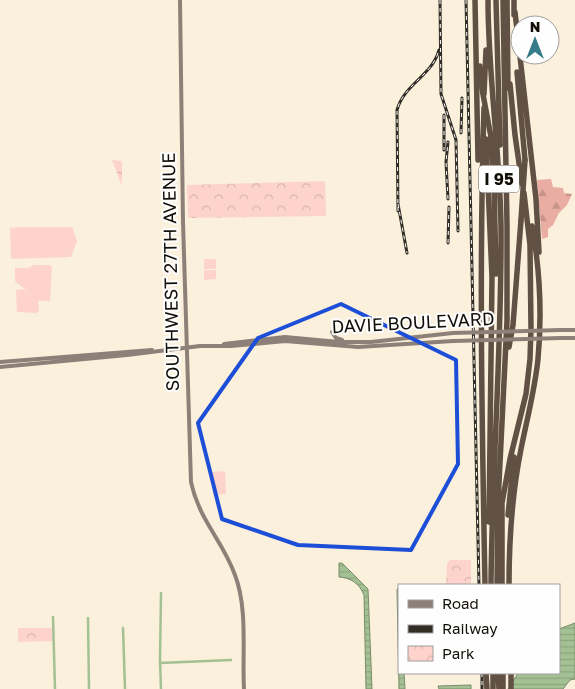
<svg xmlns="http://www.w3.org/2000/svg" width="575" height="689" viewBox="0 0 575 689" font-family="'Golos Text',sans-serif">
	<style>
		.forest { fill: url(#forest-firs) }
		.park { fill: url(#park-crowns) }
		.pitch { fill: #fed3cb }
		.water { fill: url(#water-rules); stroke: #788c69 }
		.lines { fill: none; stroke-linecap: round; stroke-linejoin: round }
		.canal { stroke: #a4c193; stroke-width: 2.5 }
		.secondary { stroke: #8d8078; stroke-width: 4 }
		.highway { stroke: #615044; stroke-width: 5.5 }
		.rail-casing { stroke: #322e26; stroke-width: 3 }
		.rail { stroke: #fefefe; stroke-width: 1; stroke-dasharray: 4; stroke-linecap: butt }
		.secondary-bridge { stroke: #8d8078; stroke-width: 4 }
		.highway-bridge { stroke: #615044; stroke-width: 5.5 }
		.marked { fill: none; stroke: #1d4ed8; stroke-width: 4; stroke-linejoin: round }
		.labels { text-anchor: middle; stroke-width: 4; stroke-linejoin: round; paint-order: stroke }
		.shield { fill: #fefefe; stroke: #595752; stroke-width: 1 }
		.shield-label { font-size: 16px; font-weight: bold; fill: #120f08 }
		.street-label { font-size: 18px; fill: #120f08; stroke: #fefefe }
	</style>
	<defs>
		<pattern id="forest-firs" width="22" height="20" patternUnits="userSpaceOnUse" patternTransform="scale(1.25)"><rect width="22" height="20" fill="#e9ada3"/><path d="M5 1l3.5 6h-7zM16 11l3.5 6h-7z" fill="#c7948b"/></pattern>
		<pattern id="park-crowns" width="20" height="18" patternUnits="userSpaceOnUse" patternTransform="scale(1.25)"><rect width="20" height="18" fill="#fed3cb"/><path d="M2 6a3 3 0 1 1 6 0M12 15a3 3 0 1 1 6 0" fill="none" stroke="#d9b4ad"/></pattern>
		<pattern id="water-rules" width="6" height="5" patternUnits="userSpaceOnUse" patternTransform="scale(1.25)"><rect width="6" height="5" fill="#a4c193"/><path d="M0 2.5h6" fill="none" stroke="#8ca57d"/></pattern>
	</defs>
	<rect width="100%" height="100%" fill="#fbf0dc"/>
	<!-- forest -->
	<path class="forest" d="M551,179L553,187L563,188L564,193L572,194L567,205L559,213L553,225L548,229V237L542,239L537,180Z"/>
	<!-- park -->
	<path class="park" d="M112,160L122,161V186Z
		M325,181L326,216L188,218L187,185Z
		M450,560H471V585H446L447,563Z
		M18,628H52L53,641L18,642Z"/>
	<!-- pitch -->
	<path class="pitch" d="M21,227H72L77,241L71,257L11,259L10,228Z
		M204,259H216V269H204Z
		M34,265H50L52,267L50,301H38L39,310L37,313L17,312L16,290L23,289L30,294L15,281V268H28Z
		M204,270H216V279L204,280Z
		M225,471L226,494L213,495L212,472Z"/>
	<!-- water -->
	<path class="water" d="M339,563H342L368,589L372,689H366L364,595C359,583 351,578 339,577Z
		M399,586V673H404L405,689H399L397,590Z
		M575,623V679L570,680L563,689H508L518,673H559V629Z
		M471,685V689H439L438,686Z"/>
	<g class="lines">
		<!-- canal -->
		<path class="canal" d="M53,617L55,689
			M88,618L89,689
			M123,628L125,689
			M160,663L231,660
			M161,689L160,661L161,593"/>
		<!-- secondary -->
		<path class="secondary" d="M180,0L183,222L191,482C199,520 223,541 235,575C248,609 242,653 244,689
			M561,330H575
			M332,332L336,338L342,340
			M561,338H575
			M224,344L285,337L339,342H371L453,333
			M0,362L152,350
			M0,367L127,355L200,346H231L285,341L358,347L453,341"/>
		<!-- highway -->
		<path class="highway" d="M475,0L478,160
			M488,0C488,76 500,151 501,226C502,346 492,466 491,585
			M496,0L500,145
			M507,0L508,88
			M514,0V15
			M515,12L536,199L539,252
			M517,72L525,160
			M510,84L515,135L522,184
			M484,94L486,50
			M484,108C479,267 482,426 485,585
			M491,137L494,181L496,274
			M486,139L492,277L489,522
			M509,347L513,325L521,220
			M502,503L510,459L526,394L530,359L531,328L530,245L524,193
			M508,515L514,457
			M497,585L498,503L507,321V225L503,0
			M502,585V505
			M509,585C509,539 512,494 521,449C527,419 535,389 538,359C542,315 540,270 532,226
			M486,673L487,689
			M493,673V689
			M498,673L499,689
			M503,673V689
			M511,673V689"/>
		<defs>
			<path id="rail" d="M440,0L441,94L456,140L458,231
				M466,0L479,585
				M444,115V150
				M461,133L462,98
				M448,199L446,162L448,142
				M398,204L407,253
				M398,211L397,110C404,84 432,76 439,50
				M448,243L449,207
				M482,673V689"/>
		</defs>
		<!-- rail casing -->
		<use href="#rail" class="rail-casing"/>
		<!-- rail -->
		<use href="#rail" class="rail"/>
		<!-- secondary-bridge -->
		<path class="secondary-bridge" d="M453,333L561,330
			M453,341L561,338"/>
		<!-- highway-bridge -->
		<path class="highway-bridge" d="M480,66L482,89L491,137
			M521,220L525,160"/>
	</g>
	<!-- marked area -->
	<path class="marked" d="M341,304L456,360L458,464L411,550L298,545L222,519L198,423L258,338Z"/>
	<g class="labels">
		<!-- shield labels -->
		<rect class="shield" x="479" y="165.5" width="40" height="27" rx="4"/>
		<g class="shield-label">
			<text x="499" y="185">I 95</text>
		</g>
		<!-- street labels -->
		<g class="street-label">
			<text transform="translate(171 272) rotate(-91)" y="6">SOUTHWEST 27TH AVENUE</text>
			<text transform="translate(413 323) rotate(-3)" y="6">DAVIE BOULEVARD</text>
		</g>
	</g>
	<!-- legend -->
	<rect x="398" y="584" width="162" height="90" fill="#fefefe" stroke="#a09e9c"/>
	<rect x="408" y="600" width="25" height="8" fill="#8d8078" stroke="#a09e9c"/>
	<text x="442" y="609" font-size="15" fill="#120f08">Road</text>
	<rect x="408" y="625" width="25" height="8" fill="#322e26" stroke="#a09e9c"/>
	<text x="442" y="634" font-size="15" fill="#120f08">Railway</text>
	<rect x="408" y="646" width="25" height="15" fill="url(#park-crowns)" stroke="#a09e9c"/>
	<text x="442" y="659" font-size="15" fill="#120f08">Park</text>
	<!-- north arrow -->
	<g transform="translate(535 40)"><circle r="24" fill="#fefefe" stroke="#a09e9c"/>
	<path d="M0-4L9 19L0 12L-9 19Z" fill="#367b89"/>
	<text y="-8" font-size="14" font-weight="bold" text-anchor="middle" fill="#120f08">N</text>
	</g>
</svg>
